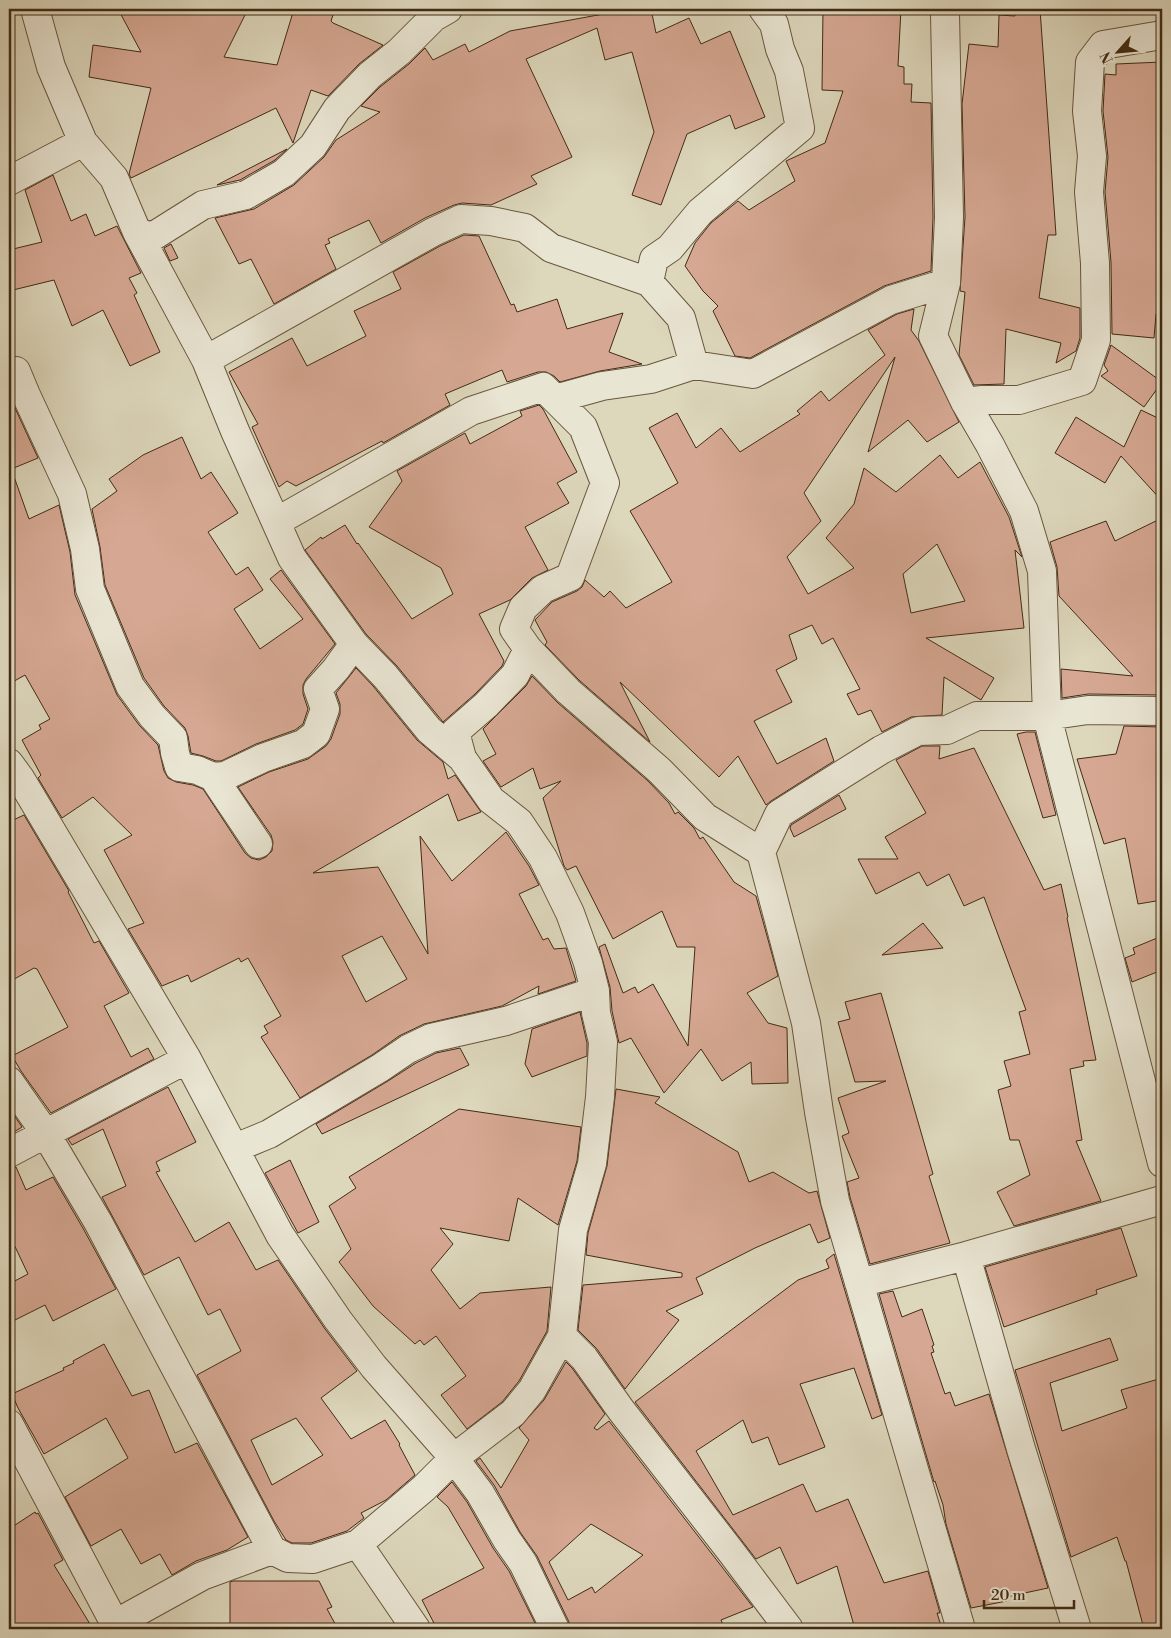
<svg xmlns="http://www.w3.org/2000/svg" width="1171" height="1638" viewBox="0 0 1171 1638" font-family="'Libre Bodoni',serif">
	<style>
		.building { fill: #d6a893; stroke: #422b14; fill-rule: evenodd }
		.lines { fill: none; stroke-linecap: round; stroke-linejoin: round }
		.street-casing { stroke: #69563e; stroke-width: 30 }
		.street { stroke: #e9e5d3; stroke-width: 28 }
	</style>
	<rect width="100%" height="100%" fill="#ddd7bc"/>
	<filter id="stains"><feTurbulence type="fractalNoise" baseFrequency=".004" numOctaves="4"/><feColorMatrix values="0 0 0 0 .2 0 0 0 0 .09 0 0 0 0 .02 0 0 0 .5 -.17"/></filter>
	<radialGradient id="worn" r=".72"><stop offset=".6" stop-color="#630" stop-opacity="0"/><stop offset="1" stop-color="#630" stop-opacity=".3"/></radialGradient>
	<!-- building -->
	<path class="building" d="M118,9H248L224,57L277,65L294,9H335L331,21L333,23L383,45L359,64L328,96L311,90L293,143L276,108L131,178L129,174L151,88L89,77L93,45L141,52Z
		M631,9H651L656,33L689,18L701,44L730,31L765,117L735,129L730,115L687,134L661,205L632,195L654,132L632,52L605,60L597,28L526,59L572,157L531,176L537,184L491,205L462,203L454,205L425,218L381,243L369,220L328,239L330,243L325,245L336,269L274,304L251,259L239,264L215,218L254,209L294,185L324,157L336,140L380,112L361,106L380,87L409,64L425,48L433,60L465,44L469,52L510,31Z
		M823,9H901L898,66L904,67V84H912L911,102L931,103L933,217L931,271L884,286L750,358L735,356L713,311L718,306L703,291L685,266L695,243L711,223L738,201L749,210L795,181L786,161L825,143L843,91L822,90Z
		M1015,9H1040L1056,235H1048L1039,298L1080,308V338L1076,351L1056,363L1061,343L1006,329L1004,384L974,385L959,355L965,292L960,291L965,217L962,104L969,44L998,47L999,15L1015,16Z
		M1162,62V314H1156L1154,338L1112,334L1111,262L1105,192L1108,157L1103,111L1105,74L1116,75V64Z
		M287,149L275,160L240,180L217,185Z
		M53,175L71,221L86,214L95,236L117,226L141,273L129,278L137,293L134,295L160,352L130,366L103,310L72,326L54,280L9,291V250L42,242L25,190Z
		M464,235L479,236L511,305L514,304L517,312L557,299L567,329L623,313L609,352L642,364L600,371L560,382L554,376L546,372H538L507,382L502,370L445,394L450,405L383,443L382,441L296,486L287,481L279,487L252,427L258,424L229,372L292,338L307,366L366,336L354,311L401,289L393,272L440,246Z
		M171,244L178,258L170,261L164,248Z
		M914,309L911,330L919,341L959,422L927,442L908,420L868,452L895,357L804,493L821,521L787,557L808,594L854,568L826,538L854,504L864,468L896,492L940,455L958,478L980,462L1009,517L1022,557L1015,550L1024,628L926,638L994,678L981,700L944,677L942,715L911,717L882,732L871,710L858,715L847,694L860,689L833,638L822,644L812,625L789,635L797,659L776,670L792,702L754,721L777,764L826,738L834,761L771,801L766,805L738,756L719,777L620,682L650,742L579,680L545,645L547,642L535,620L552,602L577,591L582,587L585,580L604,597L610,591L626,608L672,582L630,511L678,483L649,428L677,413L696,448L721,428L740,452L800,414L797,411L821,391L829,401L885,355L868,330L897,314ZM937,544L965,601L911,613L903,574Z
		M1111,345L1162,382L1144,407L1101,376L1108,371L1104,365Z
		M9,395L38,458L9,470Z
		M539,405L543,409L577,472L557,483L569,503L525,527L548,570L532,578L510,600L479,614L504,661L502,666L475,694L443,722L397,666L366,634L305,550L321,537L322,539L345,525L357,544L358,543L412,619L453,594L441,568L369,527L402,481L397,471L465,433L470,444L522,416L520,411Z
		M1141,410L1162,420V501L1121,456L1105,483L1055,453L1076,417L1124,447Z
		M182,437L201,479L211,472L238,513L208,532L236,575L248,567L263,590L234,609L260,649L303,619L270,579L281,570L335,644L306,679L303,685V694L308,709L303,724L295,730L256,744L221,761H216L203,756L191,753L188,736L185,728L164,706L144,678L105,585L100,547L92,509L117,491L109,479L143,455Z
		M12,471L29,519L59,505L70,552L75,595L117,695L139,725L158,745L164,771L168,778L176,782L193,785L203,789L245,853L251,858L259,860L266,857L272,851L273,842L271,835L238,787L269,772L308,759L326,746L331,739L340,714V704L336,693L356,668L373,686L417,740L443,762L448,779L455,775L481,812L458,821L448,794L313,873L378,867L428,954L420,836L452,881L506,832L529,866L539,885L519,894L543,940L548,938L554,949L566,948L576,981L538,994L539,986L502,1006L424,1024L399,1036L372,1055L300,1098L261,1037L268,1033L264,1026L281,1016L248,958L241,962L239,958L191,982L188,975L162,986L128,929L144,923L104,850L132,835L93,797L62,818L38,778L41,775L22,740L41,729L39,725L50,719L25,675L9,684V472ZM382,936L407,979L366,1002L342,956Z
		M1162,518V695L1088,694L1062,698L1061,669L1133,676L1059,596L1057,567L1050,542L1106,521L1115,541Z
		M532,676L558,703L648,781L669,803L675,814L678,812L694,828L700,839L703,837L734,882L756,896L778,976L747,993L768,1023L787,1028L788,1083L752,1084L751,1062L722,1081L701,1049L664,1093L631,1038L619,1043L612,1011L610,987L599,947L605,944L623,993L635,987L638,993L653,984L688,1046L695,947H677L662,911L613,939L576,866L567,870L564,866L543,798L561,781L540,789L533,768L501,787L483,761L496,754L483,729L526,686Z
		M1124,726L1162,727V900L1138,904L1125,838L1104,844L1077,759L1116,754Z
		M1026,732H1035L1056,815L1043,818L1017,734Z
		M922,746H940L939,759L974,748L1044,890L1061,884L1068,917L1067,918L1096,1060L1083,1061L1084,1066L1070,1069L1082,1140L1076,1141L1101,1201L1014,1226L997,1192L1030,1175L1019,1140H1010L998,1090L1011,1086L1004,1061L1030,1054L1019,1012L1026,1010L984,897L964,906L949,874L927,886L919,872L876,894L858,859H898L885,837L926,813L896,760Z
		M839,795L846,809L794,837L790,828L791,825Z
		M24,815L69,891L68,892L94,943L99,941L129,993L104,1006L131,1057L148,1048L154,1059L51,1113L21,1071L12,1056L68,1027L37,969L34,968L9,982V822Z
		M923,923L943,948L882,955Z
		M1162,936V970L1132,982L1125,958L1135,954L1133,948Z
		M881,993L933,1174L929,1176L950,1243L870,1264L850,1197L847,1182L859,1178L842,1136L849,1133L838,1098L886,1081L855,1082L838,1022L850,1019L845,1002Z
		M580,1012L587,1043V1056L532,1077L525,1064L532,1029Z
		M460,1048L469,1065L322,1134L316,1124L388,1081L416,1063L436,1053Z
		M168,1087L196,1142L156,1162L160,1171L156,1172L195,1242L229,1222L256,1270L278,1260L325,1329L357,1371L321,1398L351,1439L385,1420L400,1444L399,1445L415,1475L386,1500L361,1513L364,1518L347,1531L311,1543H292L286,1540L274,1521L197,1375L241,1351L220,1309L208,1315L179,1257L144,1275L102,1197L126,1186L103,1129L72,1145L68,1139ZM296,1418L323,1455L272,1485L251,1440Z
		M616,1089L660,1097L655,1103L738,1152L749,1182L773,1172L809,1193L817,1191L830,1238L818,1243L810,1224L755,1248L696,1278L703,1294L666,1311L679,1320L625,1389L597,1349L578,1330L583,1285L682,1277V1273L586,1255L588,1233L607,1166Z
		M9,1108L22,1127L9,1135Z
		M459,1109L581,1127L577,1161L558,1225L518,1198L509,1241L440,1228L453,1244L431,1270L460,1309L480,1293L551,1287L547,1331L519,1381L502,1402L467,1429L441,1395L466,1376L436,1336L424,1345L420,1340L415,1344L373,1306L339,1262L351,1249L329,1206L356,1188L349,1177Z
		M290,1160L319,1222L298,1233L265,1173Z
		M16,1167L26,1190L53,1177L84,1230L116,1289L53,1321L45,1305L9,1323V1284L28,1274L9,1234V1169Z
		M1121,1228L1137,1276L1096,1290L1097,1294L1004,1327L985,1267Z
		M834,1254L882,1415L872,1419L854,1368L800,1384L825,1447L779,1465L768,1437L752,1443L743,1420L696,1451L733,1515L803,1484L816,1512L848,1499L884,1583L928,1571L940,1613H937L942,1629H855L837,1566L797,1584L780,1547L756,1559L635,1402L798,1280L829,1268L826,1260Z
		M893,1291L902,1317L922,1309L934,1345L932,1346L934,1352L931,1353L945,1394L950,1392L955,1406L989,1394L1048,1588L1006,1597L1007,1601L971,1608L946,1524L943,1505L935,1481L934,1482L879,1294Z
		M1110,1338L1118,1360L1050,1383L1062,1431L1127,1408L1121,1390L1162,1378V1629H1144L1126,1561H1125L1117,1537L1071,1557L1015,1370Z
		M104,1344L132,1396L149,1390L175,1453L197,1443L248,1537L227,1550L196,1561L172,1575L160,1554L141,1564L121,1529L91,1546L65,1497L128,1458L106,1418L44,1454L18,1408L12,1394L64,1370L63,1368L74,1363L73,1361Z
		M566,1362L572,1368L605,1414L594,1428L597,1430L609,1421L753,1607L721,1620L725,1629H570L569,1622L537,1556L520,1532L494,1485L476,1461L480,1458L501,1488L529,1440L519,1428L544,1400ZM591,1524L643,1555L595,1593L592,1587L568,1600L549,1562Z
		M452,1482L467,1502L493,1548L509,1571L538,1629H437L422,1600L484,1568L448,1507L437,1497Z
		M35,1512L36,1514L38,1513L63,1560L54,1565L93,1629H9V1529Z
		M233,1581H319L332,1607L327,1609L338,1629H230V1582Z"/>
	<g class="lines">
		<defs>
			<path id="street" d="M35,9L51,67L83,142L114,178L137,232L206,360L235,431L292,558L354,644L385,676L429,730L462,758L491,800L519,822L543,858L570,913L588,963L595,991L596,1013L603,1042L600,1097L592,1164L573,1230L562,1336L532,1390L513,1413L454,1458L424,1488L358,1544L313,1559L288,1558L272,1550L202,1576L115,1624
				M944,9L945,13L949,217L946,283L933,336L965,402L990,445L1024,511L1042,571L1047,716L1162,1163
				M9,181L83,142
				M137,232L152,237L203,205L246,195L284,173L313,146L337,109L370,75L399,52L434,17L448,9
				M206,360L433,232L461,219L491,221L525,228L551,248L649,282
				M694,365L681,318L649,282L654,259L670,248L700,212L800,128L789,71L780,49L774,24L763,9
				M16,371L26,395L72,494L85,549L90,589L130,686L152,716L173,738L175,753L179,767L197,770L213,777L225,776L263,758L303,744L316,734L325,709L318,689L336,669L354,644
				M965,402L982,400H1019L1082,381L1096,340L1095,263L1089,192L1092,156L1087,111L1090,62L1103,45L1162,35
				M276,522L471,411L543,387L555,399L602,386L651,379L694,365L753,374L891,300L946,283
				M528,649L568,691L659,770L705,817L761,852
				M462,758L455,732L486,705L515,675L528,649L514,629L523,608L543,589L570,577L605,483L583,427L555,399
				M9,763L20,778L187,1059L280,1235L338,1320L374,1367L454,1458L480,1493L507,1540L523,1563L555,1629
				M213,777L258,844
				M9,1081L46,1134L98,1222L272,1550
				M235,1148L269,1134L380,1068L408,1049L431,1038L506,1021L595,991
				M9,1153L187,1059
				M966,1256L1021,1449L1077,1629
				M859,1283L966,1256L1162,1200
				M562,1336L584,1358L621,1410L732,1553L789,1629
				M9,1424L115,1624V1629
				M358,1544L416,1629
				M961,1629L835,1201L819,1112L806,1023L761,852L779,814L881,750L918,731L947,730L977,716H1047L1088,710L1162,711"/>
		</defs>
		<!-- street casing -->
		<use href="#street" class="street-casing"/>
		<!-- street -->
		<use href="#street" class="street"/>
	</g>
	<!-- margin -->
	<rect width="1171" height="1638" fill="none" stroke="#ddd7bc" stroke-width="30"/>
	<rect x="10" y="10" width="1151" height="1618" fill="none" stroke="#422b14" stroke-width="2.5"/>
	<rect x="15" y="15" width="1141" height="1608" fill="none" stroke="#422b14"/>
	<!-- north arrow -->
	<g transform="translate(1118 52) rotate(243)" stroke="#e9e5d3" stroke-width="4" paint-order="stroke">
	<path d="M0-4L9 19L0 12L-9 19Z" fill="#422b14"/>
	<text y="-8" font-size="14" font-weight="bold" text-anchor="middle" fill="#422b14">N</text>
	</g>
	<!-- scale -->
	<path d="M984 1600v8h90v-8" fill="none" stroke="#422b14" stroke-width="2.5"/>
	<text x="991" y="1600" font-size="15" fill="#422b14" stroke="#e9e5d3" stroke-width="4" paint-order="stroke">20 m</text>
	<rect width="100%" height="100%" filter="url(#stains)"/>
	<rect width="100%" height="100%" fill="url(#worn)"/>
</svg>
